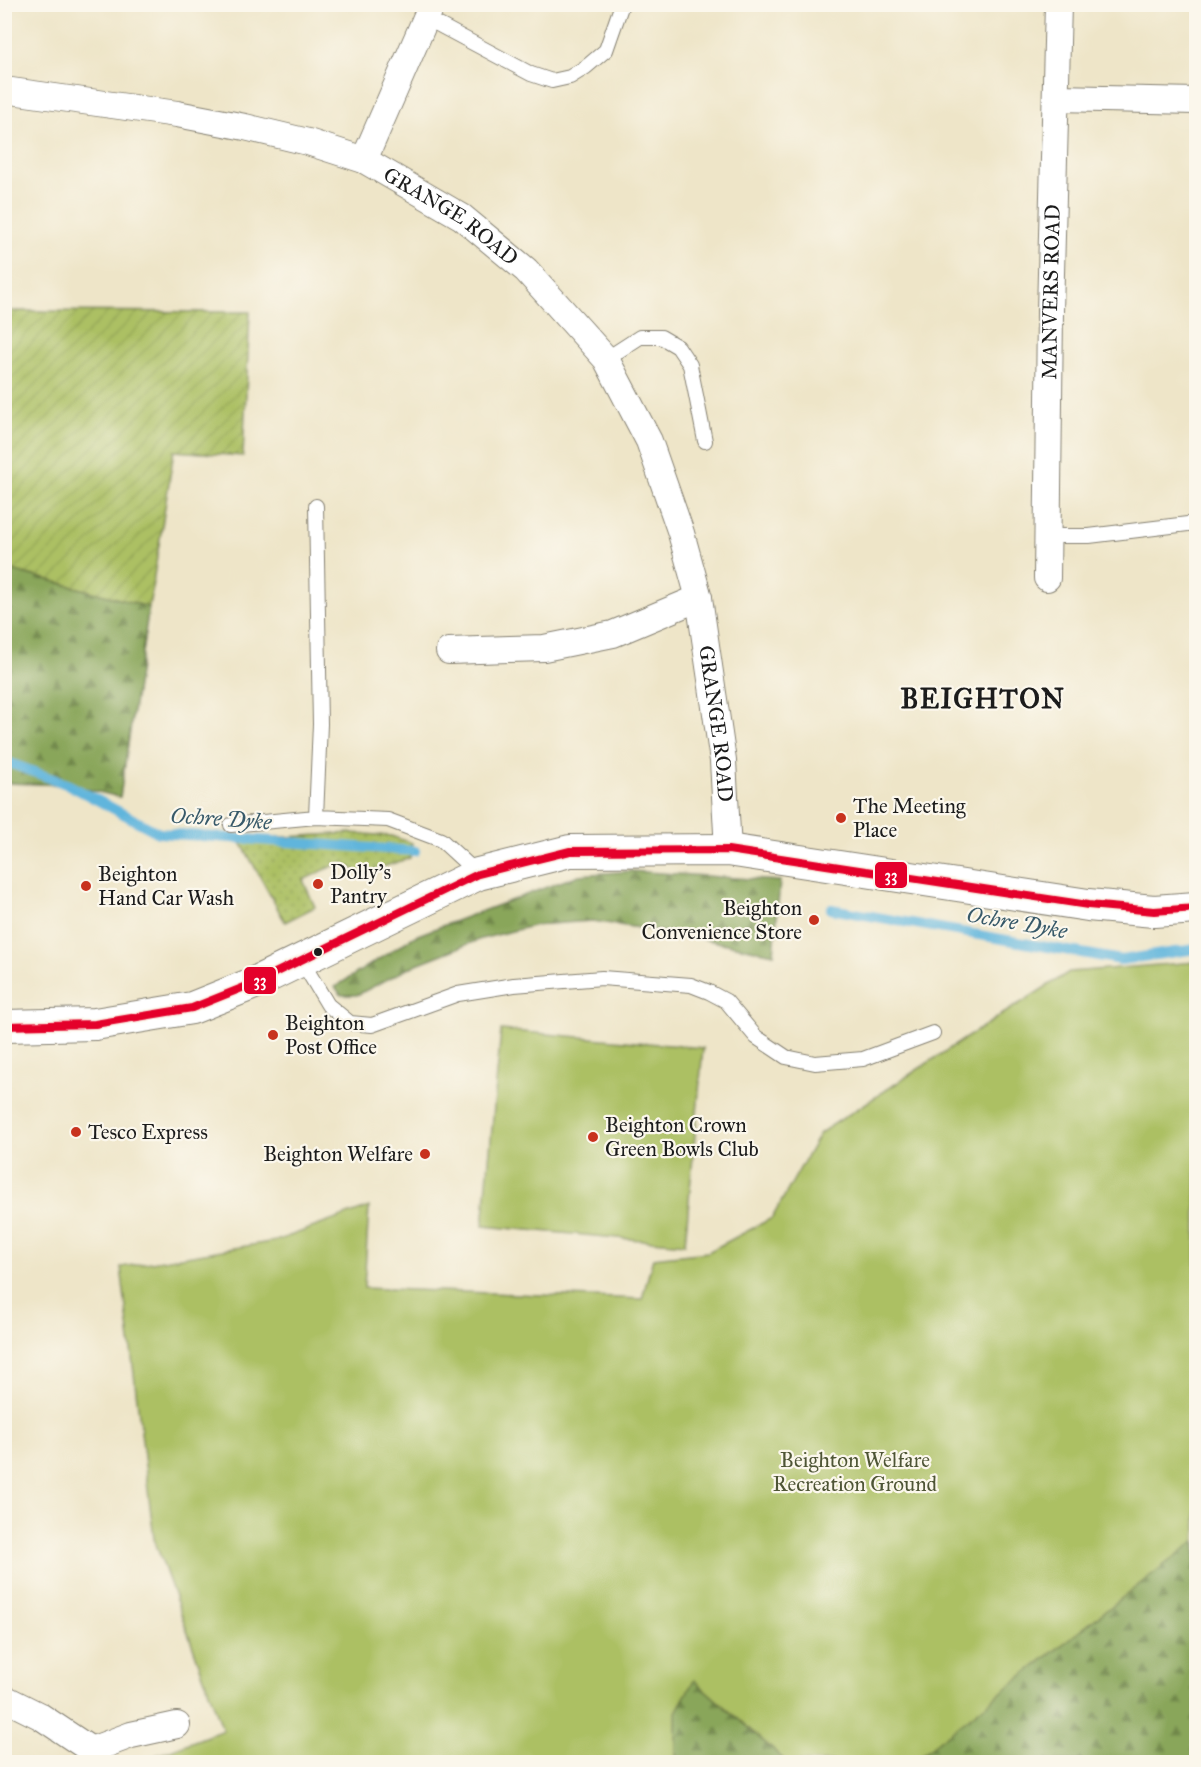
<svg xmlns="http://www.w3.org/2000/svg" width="1201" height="1767" viewBox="0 0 1201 1767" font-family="'IM FELL Great Primer',serif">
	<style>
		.grass { fill: url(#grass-dots); stroke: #646e40; stroke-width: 1.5 }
		.forest { fill: url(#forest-firs); stroke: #52613b; stroke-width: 1.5 }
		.park { fill: #acc064; stroke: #646e40; stroke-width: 1.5 }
		.garden { fill: url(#garden-furrows); stroke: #646e40; stroke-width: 1.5 }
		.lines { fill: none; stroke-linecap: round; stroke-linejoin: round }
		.stream { stroke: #60b5dc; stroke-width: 10 }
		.service-casing { stroke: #858072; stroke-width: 16 }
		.minor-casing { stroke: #858072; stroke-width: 28 }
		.tertiary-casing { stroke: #858072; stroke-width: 34 }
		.service { stroke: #fff; stroke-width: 14 }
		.minor { stroke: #fff; stroke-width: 26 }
		.tertiary { stroke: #fff; stroke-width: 32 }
		.bus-1-casing { stroke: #fbf7ec; stroke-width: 12 }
		.bus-1 { stroke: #e4002b; stroke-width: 8 }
		.poi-dot { fill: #c8321e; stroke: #fbf7ec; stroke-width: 2 }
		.bus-dot { fill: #1c1c1c; stroke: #fbf7ec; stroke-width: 2 }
		.labels { text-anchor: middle; stroke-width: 4.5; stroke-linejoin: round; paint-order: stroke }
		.street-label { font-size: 21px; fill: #1c1c1c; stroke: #fbf7ec }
		.poi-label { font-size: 21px; fill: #1c1c1c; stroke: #fbf7ec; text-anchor: start }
		.park-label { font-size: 21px; fill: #4e5535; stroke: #fbf7ec }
		.water-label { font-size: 22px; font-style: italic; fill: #375969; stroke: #fbf7ec }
		.district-label { font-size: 27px; font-weight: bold; letter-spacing: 1.5px; fill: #1c1c1c; stroke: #fbf7ec }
		.line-badge { stroke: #fbf7ec; stroke-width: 2 }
		.badge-label { font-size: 16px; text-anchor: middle; font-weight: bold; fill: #fff }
	</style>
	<defs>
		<pattern id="grass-dots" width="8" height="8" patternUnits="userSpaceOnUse" patternTransform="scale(1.5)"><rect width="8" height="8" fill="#acc064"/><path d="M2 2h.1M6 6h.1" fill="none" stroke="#93a456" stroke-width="1.8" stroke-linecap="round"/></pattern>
		<pattern id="forest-firs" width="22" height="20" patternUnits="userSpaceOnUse" patternTransform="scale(1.5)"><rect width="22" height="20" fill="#89a65a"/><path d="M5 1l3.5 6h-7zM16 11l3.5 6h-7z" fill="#6f864a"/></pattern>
		<pattern id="garden-furrows" width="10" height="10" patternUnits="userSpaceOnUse" patternTransform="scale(1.5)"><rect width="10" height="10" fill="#acc064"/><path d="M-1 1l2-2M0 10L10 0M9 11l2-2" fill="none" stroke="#93a456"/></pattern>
	</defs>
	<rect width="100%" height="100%" fill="#fbf7ec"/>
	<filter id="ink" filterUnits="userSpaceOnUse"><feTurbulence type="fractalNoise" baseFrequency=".0167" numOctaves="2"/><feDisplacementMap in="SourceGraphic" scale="12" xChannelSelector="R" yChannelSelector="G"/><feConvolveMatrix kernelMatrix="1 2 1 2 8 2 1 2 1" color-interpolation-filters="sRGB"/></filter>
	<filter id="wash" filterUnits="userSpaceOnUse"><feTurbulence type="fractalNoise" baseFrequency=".008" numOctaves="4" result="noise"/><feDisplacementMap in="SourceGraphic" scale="24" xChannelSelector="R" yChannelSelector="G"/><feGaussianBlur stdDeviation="1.35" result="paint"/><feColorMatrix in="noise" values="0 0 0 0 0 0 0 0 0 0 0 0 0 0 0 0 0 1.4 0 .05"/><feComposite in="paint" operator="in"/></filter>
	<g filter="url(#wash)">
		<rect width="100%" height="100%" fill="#eee5c8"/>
		<!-- grass -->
		<path class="grass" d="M351,833L391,836L412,843L410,858L362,874L341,862L303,880L315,907L285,922L238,837H287Z"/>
		<!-- forest -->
		<path class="forest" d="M4,568L149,607L120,797L69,785L5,783Z
			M631,871L780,881L774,954L679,934L592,921L536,925L481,939L417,964L357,995H341L335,987L415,936L579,875Z
			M1196,1540V1762H912Z
			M694,1680L787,1762H680L676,1758V1712Z"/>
		<!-- park -->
		<path class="park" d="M1196,962V1540L912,1762H787L694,1680L676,1712V1758L680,1762H139L223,1730L154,1539L121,1267L276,1241L369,1207L364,1288L642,1299L653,1258L708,1252L772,1218L820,1133L992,1021L1069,972Z
			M501,1030L703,1048L685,1244L483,1226Z"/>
		<!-- garden -->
		<path class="garden" d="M5,311L250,312L243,456L174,451L149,607L5,568Z"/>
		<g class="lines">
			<!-- stream -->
			<path class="stream" d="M4,761L69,785L159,833L415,851
				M831,909L1121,960L1196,949"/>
		</g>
	</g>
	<g filter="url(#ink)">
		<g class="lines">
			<defs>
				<path id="service" d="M426,18L531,74L552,81L570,77L586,67L606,50L622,4
					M606,359L640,337H661L678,347L690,365L705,441
					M316,506L320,724L316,817
					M1048,536H1089L1196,523
					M231,825L316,817L388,820L441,840L478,874
					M301,960L328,1005L350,1023L372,1025L458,994L514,985L602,978L691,985L709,992L726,1001L756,1037L786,1057L815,1063L863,1059L933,1033"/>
				<g id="minor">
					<path id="s1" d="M4,90L177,114L245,127L308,142L364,160L462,217L526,270L606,359L649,441L681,533L699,598L723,761L728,850"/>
					<path d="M1057,98L1196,101"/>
					<path d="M364,160L432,4"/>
					<path id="s2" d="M1047,578L1050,312L1058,4"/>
					<path d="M449,651L544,648L613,634L699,598"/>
					<path d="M4,1698L40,1716L91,1750L98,1762"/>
					<path d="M91,1750L131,1735L177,1725"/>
				</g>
				<path id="tertiary" d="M4,1026L95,1024L192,1008L252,984L478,874L570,851L728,850L1088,905L1154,911L1196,908"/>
			</defs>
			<!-- service casing -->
			<use href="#service" class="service-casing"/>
			<!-- minor casing -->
			<use href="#minor" class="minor-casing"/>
			<!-- tertiary casing -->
			<use href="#tertiary" class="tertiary-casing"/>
			<!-- service -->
			<use href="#service" class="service"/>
			<!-- minor -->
			<use href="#minor" class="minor"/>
			<!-- tertiary -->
			<use href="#tertiary" class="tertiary"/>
			<defs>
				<path id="bus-1" d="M4,1026L95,1024L192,1008L252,984L478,874L570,851L728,850L1088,905L1154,911L1196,908"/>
			</defs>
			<!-- bus-1 casing -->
			<use href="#bus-1" class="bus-1-casing"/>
			<!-- bus-1 -->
			<use href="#bus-1" class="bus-1"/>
		</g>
	</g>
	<!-- markers -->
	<g class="poi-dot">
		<circle cx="841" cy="818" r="6"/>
		<circle cx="318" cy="884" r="6"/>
		<circle cx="86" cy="886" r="6"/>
		<circle cx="814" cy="920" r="6"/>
		<circle cx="273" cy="1035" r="6"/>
		<circle cx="76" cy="1132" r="6"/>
		<circle cx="593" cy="1137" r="6"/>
		<circle cx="425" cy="1154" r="6"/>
	</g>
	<circle class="bus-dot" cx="318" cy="952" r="5"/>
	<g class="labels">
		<!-- street labels -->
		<g class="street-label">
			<text dy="7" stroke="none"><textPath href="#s1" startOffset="471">GRANGE ROAD</textPath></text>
			<text dy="7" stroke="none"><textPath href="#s2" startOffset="286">MANVERS ROAD</textPath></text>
			<text dy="7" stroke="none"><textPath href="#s1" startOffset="1068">GRANGE ROAD</textPath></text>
		</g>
		<!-- poi labels -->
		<g class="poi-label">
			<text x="853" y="813">The Meeting<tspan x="853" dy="24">Place</tspan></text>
			<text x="330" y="879">Dolly's<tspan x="330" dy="24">Pantry</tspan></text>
			<text x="98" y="881">Beighton<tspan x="98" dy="24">Hand Car Wash</tspan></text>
			<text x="802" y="915" text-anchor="end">Beighton<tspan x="802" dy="24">Convenience Store</tspan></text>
			<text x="285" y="1030">Beighton<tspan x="285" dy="24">Post Office</tspan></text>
			<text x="605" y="1132">Beighton Crown<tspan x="605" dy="24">Green Bowls Club</tspan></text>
			<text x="88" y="1139">Tesco Express</text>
			<text x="413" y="1161" text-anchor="end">Beighton Welfare</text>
		</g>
		<!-- park labels -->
		<g class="park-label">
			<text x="855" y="1467">Beighton Welfare<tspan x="855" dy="24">Recreation Ground</tspan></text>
		</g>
		<!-- water labels -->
		<g class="water-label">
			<text transform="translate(221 818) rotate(4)" y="8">Ochre Dyke</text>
			<text transform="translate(1017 922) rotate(10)" y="8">Ochre Dyke</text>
		</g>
		<!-- district labels -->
		<g class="district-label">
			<text x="983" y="708">BEIGHTON</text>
		</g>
	</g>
	<g class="line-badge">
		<rect x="874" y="861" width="34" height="28" rx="6" fill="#e4002b"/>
		<rect x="243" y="966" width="34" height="29" rx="6" fill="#e4002b"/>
	</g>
	<g class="badge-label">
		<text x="891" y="881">33</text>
		<text x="260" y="986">33</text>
	</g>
	<!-- margin -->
	<rect width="1201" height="1767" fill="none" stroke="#fbf7ec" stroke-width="24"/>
</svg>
